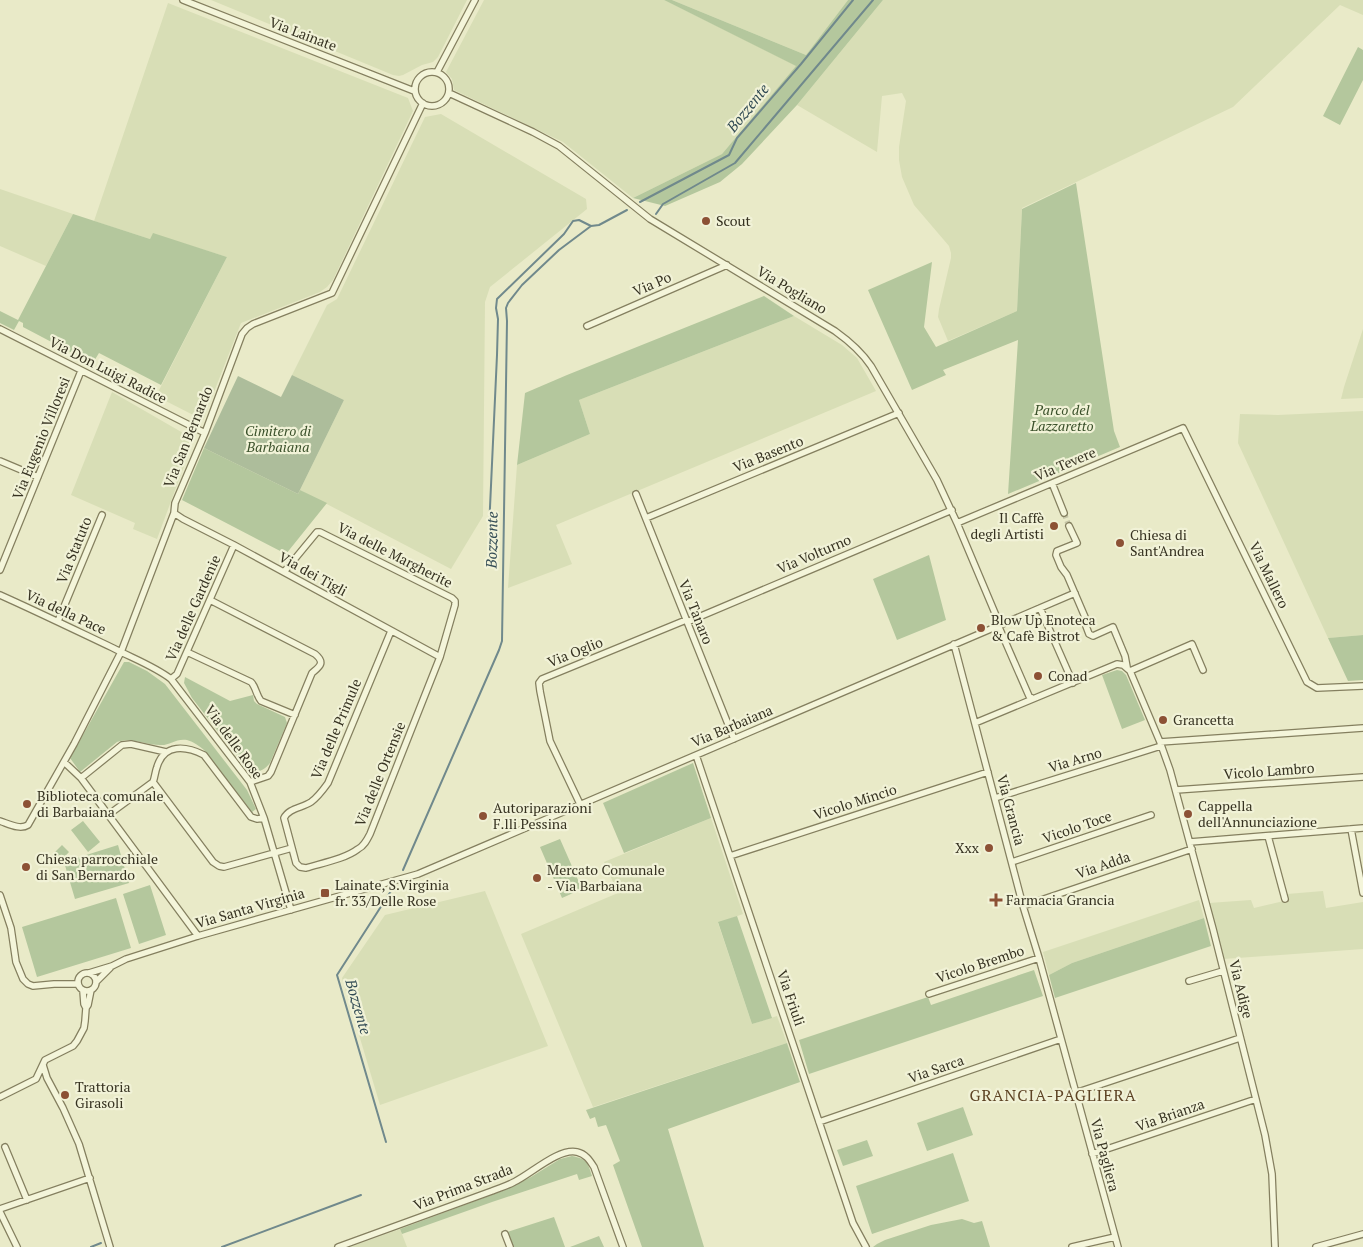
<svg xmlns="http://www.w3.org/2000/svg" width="1363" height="1247" viewBox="0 0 1363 1247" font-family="'PT Serif',serif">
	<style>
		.farmland { fill: #d8deb6 }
		.green { fill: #b4c79d }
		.cemetery { fill: #adbd9b }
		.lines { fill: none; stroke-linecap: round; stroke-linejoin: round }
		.stream { stroke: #70898c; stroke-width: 2 }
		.minor-tunnel { stroke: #c5c5a7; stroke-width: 5.5; stroke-dasharray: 5.5 3; stroke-linecap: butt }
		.minor-casing { stroke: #847f5f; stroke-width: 8 }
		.minor { stroke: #f4f5da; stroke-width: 5.5 }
		.poi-dot { fill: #8c5135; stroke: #f1f2d7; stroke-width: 2 }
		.labels { text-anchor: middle; stroke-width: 4.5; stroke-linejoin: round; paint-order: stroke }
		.street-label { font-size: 14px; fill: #363221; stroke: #f1f2d7 }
		.poi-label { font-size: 14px; fill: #363221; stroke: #f1f2d7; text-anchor: start }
		.park-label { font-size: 14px; font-style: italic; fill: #3a502a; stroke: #f1f2d7 }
		.water-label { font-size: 15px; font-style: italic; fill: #324b54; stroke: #f1f2d7 }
		.quarter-label { font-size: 16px; letter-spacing: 1px; fill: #5e4425; stroke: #f1f2d7 }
	</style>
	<rect width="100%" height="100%" fill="#e9eac8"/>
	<!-- farmland -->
	<path class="farmland" d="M211,0H467L438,57L433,62L422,65L403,75L399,76L393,75Z
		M484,0H664L797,66L722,154L633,198L563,142L454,90L452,79L446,72Z
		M672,0H848L806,55Z
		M883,0H1363V15L1340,5L1233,107L1022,208L1017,311L948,341L938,317L939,309L951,258V253L949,246L914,205L902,177L899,160V147L906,101L902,93L882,96L877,152L797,105Z
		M168,3L408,98L413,111L333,280L327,287L320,292L241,323L203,420L156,396L227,257L153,234L150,239L94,221Z
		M441,114L586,199L587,209L490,287L485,302L483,516L451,569L300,490L344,400L292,375L327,305L337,299L425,117Z
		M0,189L73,214L46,266L0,246Z
		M794,316L842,345L857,358L876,391L556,525L572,564L508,588L517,465L590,434L579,400Z
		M1363,329V398L1341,399L1344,387Z
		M112,392L190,437L193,442L157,539L133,529L135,523L71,495Z
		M1363,411V635L1328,638L1238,443L1240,414L1278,415Z
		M711,818L743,914L718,923L752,1024L777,1016L787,1043L593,1107L521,934L618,893L604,862Z
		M485,891L548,1046L380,1105L342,978L385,915Z
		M1323,891L1326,908L1363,902V949L1223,959L1209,903L1251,900L1254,908L1288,900L1287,894Z
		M1199,900L1204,918L1072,963L1049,975L1043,952Z
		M400,1229L407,1247H350Z"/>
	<!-- green -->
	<path class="green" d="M664,0H672L806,55L848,0H883L797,105L742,164L720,182L665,206L633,198L722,154L796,66Z
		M1358,47L1363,50V80L1340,125L1323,116Z
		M1076,183L1114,431L1120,447L1008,494L1018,340L943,370L946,375L912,390L868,290L932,262L924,327L936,347L1017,311L1022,209Z
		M73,214L150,239L153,233L227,257L161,385L99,353L91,366L79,359L80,357L23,327V323L19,321L14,330L0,323V311L18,320Z
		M764,296L794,316L579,400L590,434L517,465L525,393L567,375Z
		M204,448L298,494L300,490L327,503L286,554L182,500Z
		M929,555L946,620L897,640L873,579Z
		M1363,635V680L1348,681L1328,638Z
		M124,662H129L147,671L165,684L247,790L256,809L252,812L204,750C199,746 194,742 187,740C176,738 169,746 160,745C145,745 131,737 117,742L80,772L70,758Z
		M1117,670L1122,671L1126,675L1145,720L1122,729L1102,675Z
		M185,677L230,701L253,695L254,701L257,704L285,717L287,723L270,763C265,770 259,771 251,774L192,698L184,683Z
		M693,763L711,818L624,853L603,803Z
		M83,821L100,842L88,852L71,830Z
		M560,839L582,889L562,898L540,847Z
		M62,845L69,852L56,866L48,859Z
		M118,845L129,883L75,899L64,862Z
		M150,885L166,935L139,944L123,894Z
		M116,898L131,948L37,977L22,927Z
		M737,916L772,1018L752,1024L718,922Z
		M1204,918L1211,946L1055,998L1049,975L1072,963Z
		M1034,970L1043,996L809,1074L799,1040L928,997L931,1005Z
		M787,1043L800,1082L668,1129L704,1247H642L613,1165L620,1161L606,1125L598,1127L595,1117L590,1119L586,1110Z
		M963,1107L973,1135L927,1151L917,1123Z
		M867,1140L873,1156L843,1166L837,1150Z
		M953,1153L969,1201L872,1234L856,1186Z
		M572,1156C587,1159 588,1163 592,1176L579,1180L577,1174L492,1202L402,1234L400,1229L505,1190L531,1177L560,1159Z
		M554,1217L565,1247H513L507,1232Z
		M962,1219L974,1223L982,1221L990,1247H873L877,1244L885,1240L931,1225Z
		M599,1236L604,1247H570Z"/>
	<!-- cemetery -->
	<path class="cemetery" d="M292,375L344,400L298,494L204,448L238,376L281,397Z"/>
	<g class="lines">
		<!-- stream -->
		<path class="stream" d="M640,202L729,155L737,138L801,64L853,0
			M656,214L663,204L735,163L873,0
			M489,529L497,355L498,319L496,308L497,299L564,234L573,221L579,220L591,226
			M403,870L499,650L502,641L507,321L506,308L508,303L522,285L559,250L591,226L599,225L627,210
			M386,1142L337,975L391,891
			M91,1247L101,1243
			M222,1247L361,1195"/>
		<!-- minor-tunnel -->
		<path class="minor-tunnel" d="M1064,513L1069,526"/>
		<defs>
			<path id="minor" d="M183,0L414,91
				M415 89a17 17 0 1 1 34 0a17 17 0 1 1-34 0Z
				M437,72L475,0
				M449,93L533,132L559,146L650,219L835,331C849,341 861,351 871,366L937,480L957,523L1000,625
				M587,326L727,265
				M0,329L205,433
				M0,461L38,477
				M1052,483L1064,513
				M636,494L734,739
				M174,513L183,519L234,545L440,657
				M646,518L899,413
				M957,523L1183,428L1307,682L1317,688L1363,686
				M1069,526L1077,543L1057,551L1056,555L1061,567L1067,575L1085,617L1086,626L1089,634L1093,636L1113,627L1125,656L1127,667
				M0,570L81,371
				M284,572L317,532H320L452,598L455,601V605L440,657L370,834C367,840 364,846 358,849C345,859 322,863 306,868L300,867L296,863L284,818C289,808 302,808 311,802C318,797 323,790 328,783L391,631
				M0,595C38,612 75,630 113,648C132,658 154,666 171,679L250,782L264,818L291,910
				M210,600L315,654C326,663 319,667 312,673L271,772L268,776L250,782
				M1040,608L1073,683
				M58,621L102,515
				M687,622L952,510
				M998,625L1029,696L1032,698
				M954,644L1023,906L1039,958L1118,1247
				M187,652L251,682C256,687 256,695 261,701L295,715
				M1130,671L1192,644L1203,670
				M171,679L177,674L234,545
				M975,723L1117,664L1123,665L1130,671L1160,742L1170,770L1213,929L1265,1135L1272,1174L1275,1247
				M1160,742L1363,728
				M696,755L853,1223L866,1247
				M64,762L81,778L198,936
				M81,778L122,745L131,744L166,752
				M153,782L213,862L219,866L224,867L292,848
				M1176,790L1363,777
				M995,798L1161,746
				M580,804L550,741L540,691L539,683L542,679L686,620
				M108,815L153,782C155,777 155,772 157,767C164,743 186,746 204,755L251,817L257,819L264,818
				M0,821C9,824 20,830 28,825L74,744L121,652L174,513L175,503L205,433L242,334L247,328L253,324L332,293L423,103
				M1351,829L1363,893
				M1268,836L1285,899
				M1190,842L1363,828
				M730,856L988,772
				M1012,862L1151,815
				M0,895L11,928L16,962L23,979L28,984L33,986L54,984H78
				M1023,906L1192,849
				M78 982a9 9 0 1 1 18 0a9 9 0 1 1-18 0Z
				M89,973L112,966L126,959L198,936L418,874L1075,593
				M1189,981L1223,971
				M96,982L110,968
				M929,994L1039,958
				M86,1008L88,1005L91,990
				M43,1065L47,1078L63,1108L79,1144L110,1247
				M1075,1093L1240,1038
				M0,1097L36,1079L45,1060L73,1046L77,1041L84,1028L85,1021L86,1008L84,1004L83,991
				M819,1122L1061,1039
				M5,1147L27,1200
				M1092,1154L1256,1099
				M0,1209L90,1178
				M0,1212L17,1247
				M505,1234L510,1247
				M338,1247L492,1191C499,1188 507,1186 514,1182C531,1174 558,1148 577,1152C586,1154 590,1161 594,1167L623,1247
				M1072,1247L1115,1237
				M1316,1247L1363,1234"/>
		</defs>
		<!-- minor casing -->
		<use href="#minor" class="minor-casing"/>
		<!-- minor -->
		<use href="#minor" class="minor"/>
	</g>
	<!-- markers -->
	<g class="poi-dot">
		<circle cx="706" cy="221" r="5"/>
		<circle cx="1054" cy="526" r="5"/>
		<circle cx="1120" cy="543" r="5"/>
		<circle cx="981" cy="628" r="5"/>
		<circle cx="1038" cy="676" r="5"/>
		<circle cx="1163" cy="720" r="5"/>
		<circle cx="27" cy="804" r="5"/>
		<circle cx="1188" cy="814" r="5"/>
		<circle cx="483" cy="816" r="5"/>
		<circle cx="989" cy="848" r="5"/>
		<circle cx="26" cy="867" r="5"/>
		<circle cx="537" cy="878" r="5"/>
		<rect x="320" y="888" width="10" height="10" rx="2.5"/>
		<path d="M993.5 892.5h5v5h5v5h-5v5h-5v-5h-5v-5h5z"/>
		<circle cx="65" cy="1095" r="5"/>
	</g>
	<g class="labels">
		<!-- street labels -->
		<g class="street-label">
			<text transform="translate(303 34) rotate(21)" y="5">Via Lainate</text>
			<text transform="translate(652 284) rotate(-23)" y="5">Via Po</text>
			<text transform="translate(792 290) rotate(31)" y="5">Via Pogliano</text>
			<text transform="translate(108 370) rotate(27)" y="5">Via Don Luigi Radice</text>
			<text transform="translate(188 437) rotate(-68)" y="5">Via San Bernardo</text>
			<text transform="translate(41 438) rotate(-68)" y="5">Via Eugenio Villoresi</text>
			<text transform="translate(768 454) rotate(-22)" y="5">Via Basento</text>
			<text transform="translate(1065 464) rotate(-23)" y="5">Via Tevere</text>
			<text transform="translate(74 550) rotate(-68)" y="5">Via Statuto</text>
			<text transform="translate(814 554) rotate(-23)" y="5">Via Volturno</text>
			<text transform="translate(395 555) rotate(27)" y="5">Via delle Margherite</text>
			<text transform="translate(313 574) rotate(29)" y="5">Via dei Tigli</text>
			<text transform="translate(1269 575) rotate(64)" y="5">Via Mallero</text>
			<text transform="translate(193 608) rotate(-66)" y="5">Via delle Gardenie</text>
			<text transform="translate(66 612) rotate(25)" y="5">Via della Pace</text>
			<text transform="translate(696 612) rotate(68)" y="5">Via Tanaro</text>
			<text transform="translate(575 652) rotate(-22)" y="5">Via Oglio</text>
			<text transform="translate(732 726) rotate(-23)" y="5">Via Barbaiana</text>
			<text transform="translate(336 729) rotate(-67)" y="5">Via delle Primule</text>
			<text transform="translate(234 742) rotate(54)" y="5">Via delle Rose</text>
			<text transform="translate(1075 760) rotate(-17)" y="5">Via Arno</text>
			<text transform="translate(1269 771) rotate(-4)" y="5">Vicolo Lambro</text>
			<text transform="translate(380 774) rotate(-68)" y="5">Via delle Ortensie</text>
			<text transform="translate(855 802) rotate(-18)" y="5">Vicolo Mincio</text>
			<text transform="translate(1011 810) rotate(75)" y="5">Via Grancia</text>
			<text transform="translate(1077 827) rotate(-19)" y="5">Vicolo Toce</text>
			<text transform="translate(1103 865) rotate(-19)" y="5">Via Adda</text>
			<text transform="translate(250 908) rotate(-16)" y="5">Via Santa Virginia</text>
			<text transform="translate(980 964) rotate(-18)" y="5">Vicolo Brembo</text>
			<text transform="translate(1241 989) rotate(76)" y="5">Via Adige</text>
			<text transform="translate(791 998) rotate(71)" y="5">Via Friuli</text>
			<text transform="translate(936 1069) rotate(-19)" y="5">Via Sarca</text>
			<text transform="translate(1170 1115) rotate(-19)" y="5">Via Brianza</text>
			<text transform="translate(1105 1155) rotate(75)" y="5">Via Pagliera</text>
			<text transform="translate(463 1187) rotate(-21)" y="5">Via Prima Strada</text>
		</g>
		<!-- poi labels -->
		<g class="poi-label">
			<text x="716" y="226">Scout</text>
			<text x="1044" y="523" text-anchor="end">Il Caffè<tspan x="1044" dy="16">degli Artisti</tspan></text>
			<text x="1130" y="540">Chiesa di<tspan x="1130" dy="16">Sant'Andrea</tspan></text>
			<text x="991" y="625">Blow Up Enoteca<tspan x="991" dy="16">&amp; Cafè Bistrot</tspan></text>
			<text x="1048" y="681">Conad</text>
			<text x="1173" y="725">Grancetta</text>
			<text x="37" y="801">Biblioteca comunale<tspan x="37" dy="16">di Barbaiana</tspan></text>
			<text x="1198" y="811">Cappella<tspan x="1198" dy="16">dell'Annunciazione</tspan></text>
			<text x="493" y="813">Autoriparazioni<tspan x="493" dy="16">F.lli Pessina</tspan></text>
			<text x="979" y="853" text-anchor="end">Xxx</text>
			<text x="36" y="864">Chiesa parrocchiale<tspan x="36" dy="16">di San Bernardo</tspan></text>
			<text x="547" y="875">Mercato Comunale<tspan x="547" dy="16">- Via Barbaiana</tspan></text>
			<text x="335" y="890">Lainate, S.Virginia<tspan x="335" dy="16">fr. 33/Delle Rose</tspan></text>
			<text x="1006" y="905">Farmacia Grancia</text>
			<text x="75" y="1092">Trattoria<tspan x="75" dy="16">Girasoli</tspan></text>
		</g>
		<!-- park labels -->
		<g class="park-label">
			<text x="1062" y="415">Parco del<tspan x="1062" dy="16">Lazzaretto</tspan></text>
			<text x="278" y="436">Cimitero di<tspan x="278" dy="16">Barbaiana</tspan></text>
		</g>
		<!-- water labels -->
		<g class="water-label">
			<text transform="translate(748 108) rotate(-51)" y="5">Bozzente</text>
			<text transform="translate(492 540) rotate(-89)" y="5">Bozzente</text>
			<text transform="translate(358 1007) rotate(74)" y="5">Bozzente</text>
		</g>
		<!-- quarter labels -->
		<g class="quarter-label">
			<text x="1053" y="1101">GRANCIA-PAGLIERA</text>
		</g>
	</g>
</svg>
